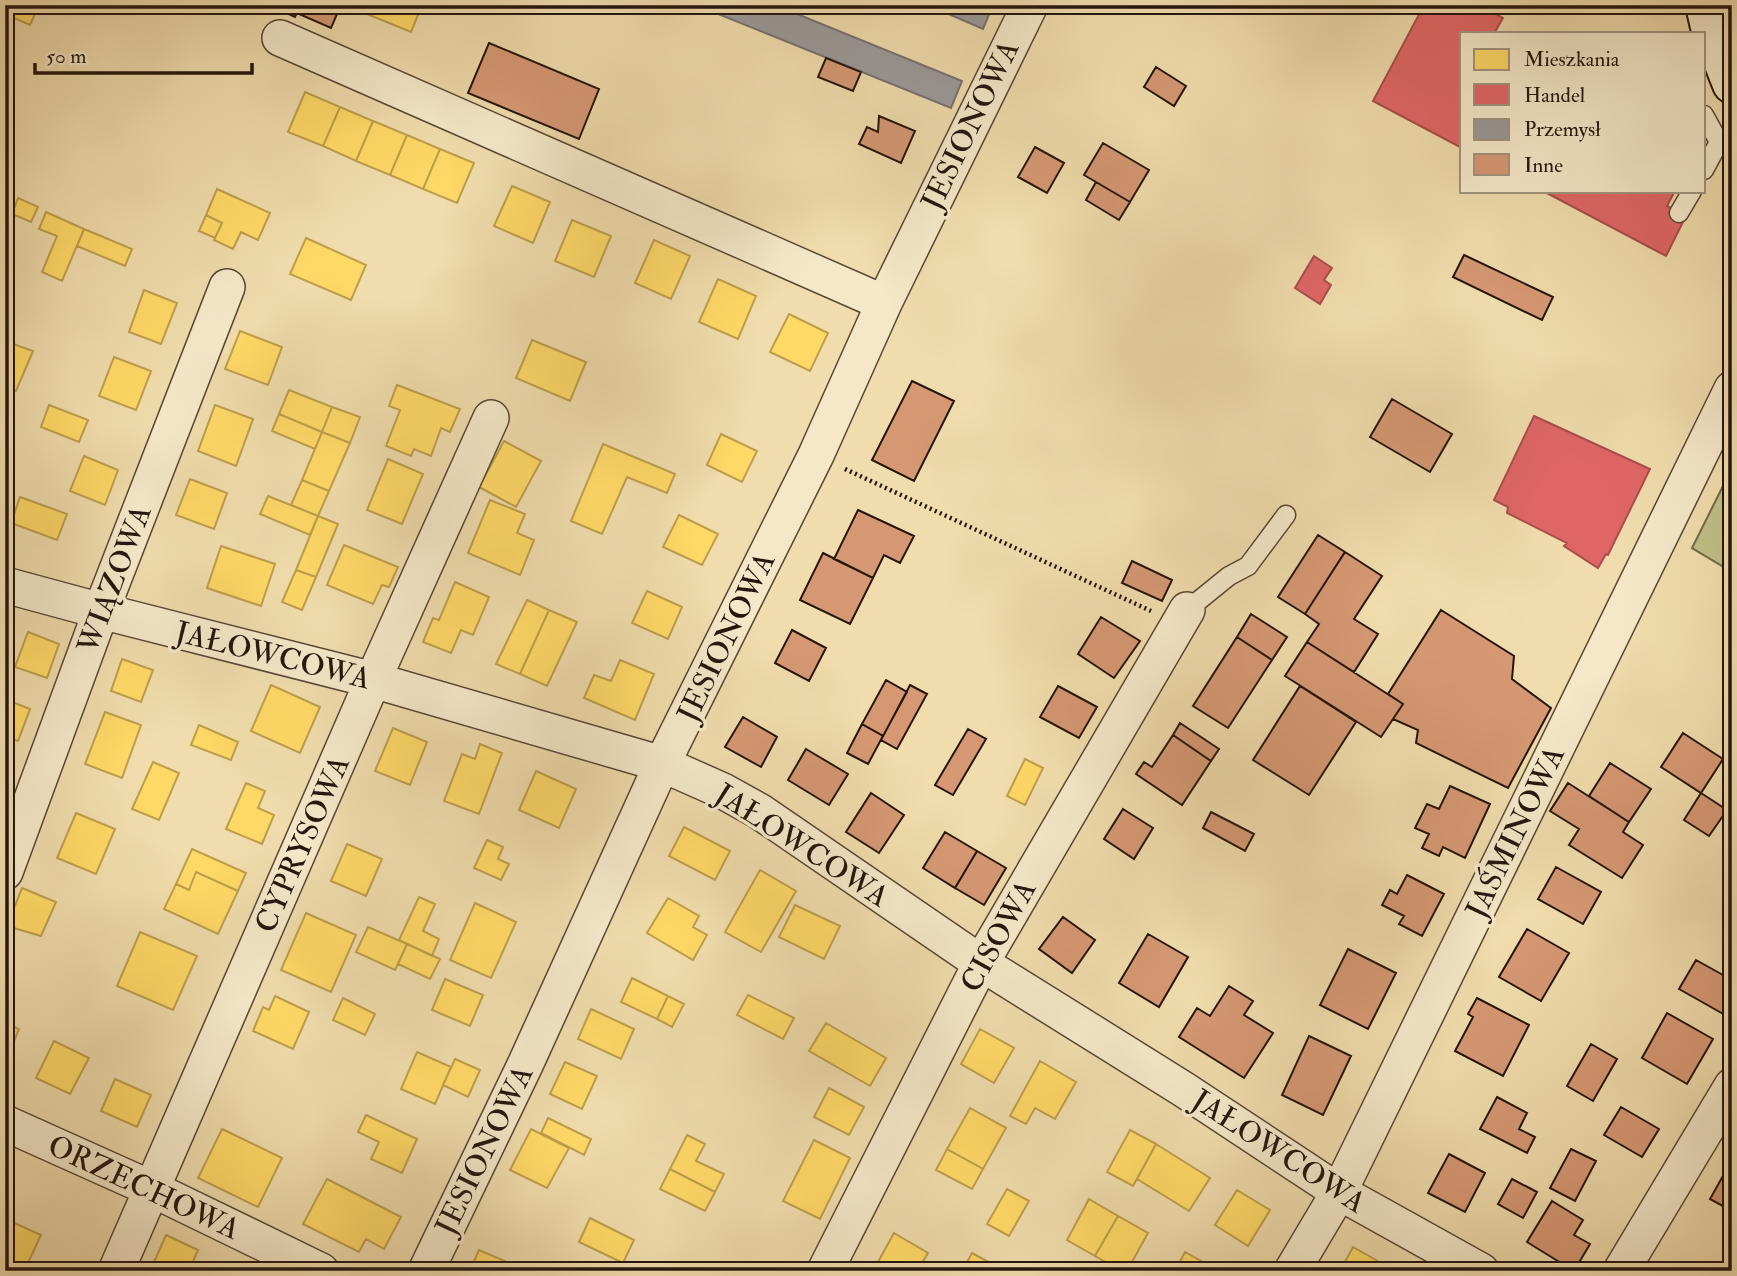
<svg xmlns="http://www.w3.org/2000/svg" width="1737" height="1276" viewBox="0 0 1737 1276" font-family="'IM FELL Double Pica',serif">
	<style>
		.green { fill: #bebf86; stroke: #716a4a; stroke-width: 2 }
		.homes { fill: #ffd966; stroke: #bd9e4c; stroke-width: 2 }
		.shops { fill: #e06666; stroke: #a84e4c; stroke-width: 2 }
		.industry { fill: #999; stroke: #767170; stroke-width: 2 }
		.building { fill: #d59873; stroke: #24150f; stroke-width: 2 }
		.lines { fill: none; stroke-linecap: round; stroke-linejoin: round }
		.lane-casing { stroke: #574736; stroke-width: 21 }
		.street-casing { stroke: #574736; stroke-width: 38 }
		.secondary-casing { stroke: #24150f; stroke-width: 42 }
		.path { stroke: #24150f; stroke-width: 4.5; stroke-dasharray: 2 3.5; stroke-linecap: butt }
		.lane { stroke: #f5e8c9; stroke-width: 18 }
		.street { stroke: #f5e8c9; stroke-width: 35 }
		.secondary { stroke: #f5e8c9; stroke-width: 38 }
		.labels { text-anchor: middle; stroke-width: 7; stroke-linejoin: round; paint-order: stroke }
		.street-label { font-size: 30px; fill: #24150f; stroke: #f5e8c9 }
	</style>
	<rect width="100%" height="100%" fill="#f0dcac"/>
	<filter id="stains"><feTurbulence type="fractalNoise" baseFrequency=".00286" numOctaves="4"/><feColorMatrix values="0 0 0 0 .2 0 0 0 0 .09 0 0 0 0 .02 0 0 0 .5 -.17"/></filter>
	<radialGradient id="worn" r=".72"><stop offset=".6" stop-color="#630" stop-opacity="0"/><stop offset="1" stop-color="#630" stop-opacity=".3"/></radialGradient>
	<!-- green -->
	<path class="green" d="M1732,468V572L1692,548Z"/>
	<!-- homes -->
	<path class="homes" d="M5,5H39L30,25L5,14Z
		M345,5H422L411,32Z
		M305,92L340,107L323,146L288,132Z
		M340,107L373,121L356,161L323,146Z
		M373,121L407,135L390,175L356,161Z
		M407,135L440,149L423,189L390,175Z
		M440,149L474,163L457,203L423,189Z
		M512,186L550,202L533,243L494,226Z
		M217,189L270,213L258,240L241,232L233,249L214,240L222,223L206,215Z
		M18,198L38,207L31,222L12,214Z
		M46,212L84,229L62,281L42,272L57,236L39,229Z
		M206,215L222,223L215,238L199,231Z
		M572,220L611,236L594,277L555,261Z
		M84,229L132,249L125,266L77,246Z
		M306,238L366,265L351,300L290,274Z
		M654,240L690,256L671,299L635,283Z
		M718,279L756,296L738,339L699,322Z
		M144,290L177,303L161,344L129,332Z
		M789,314L828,333L810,371L770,352Z
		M240,331L282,347L268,385L225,369Z
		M532,340L586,362L570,401L516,378Z
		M5,341L33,351L16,391L5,387Z
		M114,357L151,371L136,410L99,396Z
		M397,385L460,409L450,432L441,428L431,456L414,449L411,456L386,446L400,410L389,406Z
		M289,390L332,407L322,432L279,414Z
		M49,405L88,420L79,442L41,427Z
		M215,405L253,419L236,466L198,451Z
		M332,407L360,417L350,443L322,432Z
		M279,414L322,432L315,449L272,431Z
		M322,432L350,443L329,491L302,480Z
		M721,434L757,451L742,482L707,465Z
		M504,441L541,461L516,507L479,487Z
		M603,444L675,474L667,493L627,477L602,534L571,521Z
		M84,456L118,470L105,505L70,491Z
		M388,459L423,474L402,524L367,510Z
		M190,479L227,493L214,529L176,515Z
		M302,480L329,491L318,516L291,505Z
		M268,496L318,516L310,535L260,514Z
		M20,497L67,514L57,540L11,523Z
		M490,500L525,514L517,533L534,540L520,575L468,553Z
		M679,515L718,534L702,565L663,547Z
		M318,516L338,524L316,577L296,570Z
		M344,545L398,567L389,587L382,585L373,604L327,585Z
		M221,546L275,564L261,606L207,588Z
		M296,570L316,577L302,610L282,602Z
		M455,582L489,597L473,635L461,630L451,653L423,642L433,618L439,620Z
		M647,591L682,607L668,639L632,623Z
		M527,600L549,610L520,674L496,664Z
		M549,610L577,622L547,686L520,674Z
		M28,632L59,644L47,678L15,667Z
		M122,659L153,670L141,702L111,691Z
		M620,660L654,674L635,720L584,698L594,675L611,681Z
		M271,685L320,707L300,753L251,731Z
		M5,699L30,709L18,741L5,737Z
		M105,712L141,725L122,778L85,764Z
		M199,725L238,742L231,760L191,745Z
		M393,728L427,742L410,785L375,771Z
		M480,744L502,753L479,814L444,801L462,754L475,759Z
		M1025,759L1043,768L1025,805L1007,796Z
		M153,762L179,773L159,820L132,809Z
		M536,771L576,789L559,828L519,810Z
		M246,783L265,791L258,808L274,815L262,844L226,829Z
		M76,813L115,829L96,874L57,858Z
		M684,827L730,851L715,880L669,856Z
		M487,840L503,847L498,859L509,864L501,880L474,868Z
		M347,844L382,859L366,896L331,881Z
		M192,849L246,873L238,891L196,872L189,890L176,884Z
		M760,870L796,891L761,952L725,932Z
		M196,872L238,891L218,934L164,909L176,884L189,890Z
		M22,888L56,902L41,936L7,926Z
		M419,897L435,904L423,931L439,939L432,956L399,940Z
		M668,898L699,916L693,927L707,935L693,960L647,933Z
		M475,903L516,922L491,978L450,960Z
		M795,905L840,926L824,959L779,937Z
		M306,913L356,935L331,992L281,970Z
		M368,927L407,944L395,970L356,952Z
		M140,932L197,956L173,1010L117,986Z
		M407,944L440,959L430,979L398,964Z
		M632,978L668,996L657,1019L621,1002Z
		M445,979L483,995L470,1026L432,1010Z
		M748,995L794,1018L783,1039L737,1015Z
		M275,996L309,1012L293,1049L253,1031L263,1007L269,1010Z
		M668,996L684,1004L672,1027L657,1019Z
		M343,998L375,1014L365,1035L333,1020Z
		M591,1009L634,1029L621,1059L578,1039Z
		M5,1023L19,1029L5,1063Z
		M826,1023L886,1058L870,1086L809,1051Z
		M980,1029L1014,1048L994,1083L961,1064Z
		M54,1041L89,1058L70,1094L36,1078Z
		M417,1052L451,1067L435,1104L401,1089Z
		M455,1059L480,1070L468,1097L443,1085Z
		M1040,1061L1076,1082L1055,1119L1035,1108L1026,1124L1010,1116Z
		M565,1062L597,1076L582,1109L550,1094Z
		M115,1079L151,1095L137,1127L101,1111Z
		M829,1088L864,1107L849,1135L814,1117Z
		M970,1108L1006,1128L983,1169L947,1149Z
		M366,1115L417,1139L402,1173L371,1159L379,1142L358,1132Z
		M548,1118L591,1139L584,1155L541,1133Z
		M222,1129L282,1158L258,1207L198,1178Z
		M531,1129L569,1148L547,1188L510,1170Z
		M1130,1130L1156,1144L1133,1186L1107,1172Z
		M687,1135L705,1144L696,1161L724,1174L715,1192L670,1169Z
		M814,1140L850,1158L820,1219L783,1201Z
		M1156,1144L1210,1178L1189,1211L1137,1179Z
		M947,1149L983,1169L972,1189L936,1170Z
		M670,1169L715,1192L705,1211L660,1189Z
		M327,1179L401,1217L384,1249L366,1239L359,1252L303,1224Z
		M1007,1189L1029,1201L1009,1236L987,1224Z
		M1237,1190L1270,1210L1248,1246L1215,1225Z
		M1089,1199L1118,1216L1095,1256L1067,1240Z
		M1118,1216L1148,1233L1127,1271H1121L1095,1256Z
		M590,1218L634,1240L623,1263L579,1242Z
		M10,1221L41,1235L27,1265L39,1271H5V1232Z
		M894,1233L928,1253L917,1271H873Z
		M166,1235L198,1250L189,1271H150Z
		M1353,1247L1390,1268L1388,1271H1340Z
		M479,1250L514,1265L511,1271H463L465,1266L471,1268Z
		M1185,1252L1219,1271H1175Z
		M972,1253L1005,1271H962Z"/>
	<!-- shops -->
	<path class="shops" d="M1424,5H1479L1503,18L1495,32L1498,33H1462V148L1373,101Z
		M1543,191H1675L1667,206L1686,216L1666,256Z
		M1314,256L1332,268L1324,280L1331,285L1320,304L1295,288Z
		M1534,416L1650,469L1608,555L1606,554L1598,568L1564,546L1567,543L1507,513L1508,507L1494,500Z"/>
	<!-- industry -->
	<path class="industry" d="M696,5H775L962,81L951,108Z
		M928,5H993L983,29Z"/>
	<!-- building -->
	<path class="building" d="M269,5H301L295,17Z
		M303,5H341L331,28L299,14Z
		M489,43L599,89L579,139L468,93Z
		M826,58L861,72L853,91L818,77Z
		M1156,67L1186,86L1174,106L1144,87Z
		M879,116L915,131L901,163L859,144L867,127L878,132Z
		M1103,143L1149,170L1130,202L1084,175Z
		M1035,147L1064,163L1047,193L1018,177Z
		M1096,182L1130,202L1119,220L1086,200Z
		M1464,255L1553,297L1542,320L1453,277Z
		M912,381L954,401L914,481L872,460Z
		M1392,399L1452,434L1430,472L1370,437Z
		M858,510L914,536L900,563L884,555L873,578L834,559Z
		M1318,535L1345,552L1305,614L1278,597Z
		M1345,552L1382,576L1354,619L1378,634L1354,672L1307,642L1319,624L1305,614Z
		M823,553L873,578L850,624L800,600Z
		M1132,561L1172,580L1162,601L1122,583Z
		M1441,610L1514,656L1512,679L1551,708L1508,788L1416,743L1418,730L1393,719L1403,704L1388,694Z
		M1251,614L1287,637L1272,660L1237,637Z
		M1101,617L1140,641L1114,678L1078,654Z
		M792,630L826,648L809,681L775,663Z
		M1237,637L1272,660L1228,728L1193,706Z
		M1307,642L1403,704L1381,737L1285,676Z
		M886,680L907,692L883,736L862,724Z
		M910,685L927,694L897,749L881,740Z
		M1058,686L1097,707L1079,738L1040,717Z
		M1300,686L1356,722L1309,795L1253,760Z
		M743,717L777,737L761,767L725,747Z
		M1180,723L1219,749L1211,761L1173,735Z
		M862,724L883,736L868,764L847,753Z
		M968,729L986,739L953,795L935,785Z
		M1683,733L1723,759L1701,793L1661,767Z
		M1173,735L1211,761L1182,805L1136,774L1144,762L1152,767Z
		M806,749L848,774L829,805L788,780Z
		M1610,763L1651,789L1629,822L1589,796Z
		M1568,783L1629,822L1623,832L1643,845L1622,878L1569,845L1579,829L1550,811Z
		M1450,786L1490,804L1465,858L1443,847L1439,856L1422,848L1429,834L1415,828L1427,804L1439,809Z
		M871,793L904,815L879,853L846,832Z
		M1701,793L1727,810L1709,836L1684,820Z
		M1123,809L1153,828L1134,859L1104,839Z
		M1211,812L1254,834L1245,851L1203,828Z
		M945,832L977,851L955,888L923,868Z
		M977,851L1006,868L984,905L955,888Z
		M1556,867L1601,892L1583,924L1538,899Z
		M1407,875L1444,894L1422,936L1399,924L1404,916L1382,905L1390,890L1397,894Z
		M1063,917L1095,940L1072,973L1039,949Z
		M1527,929L1569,953L1541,1001L1499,977Z
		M1148,934L1188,957L1159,1007L1119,983Z
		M1348,949L1396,973L1368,1029L1320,1005Z
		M1696,960L1732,980V1003L1725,1015L1679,989Z
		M1229,986L1253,1001L1244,1015L1273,1033L1244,1078L1179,1037L1197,1008L1210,1016Z
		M1477,998L1529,1025L1503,1076L1455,1051L1473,1017L1468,1014Z
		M1667,1013L1713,1039L1687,1084L1642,1058Z
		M1309,1036L1351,1056L1323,1115L1282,1095Z
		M1591,1044L1617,1059L1593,1101L1567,1086Z
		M1497,1097L1527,1113L1519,1129L1535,1137L1527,1153L1480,1129Z
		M1621,1107L1659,1129L1642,1157L1604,1135Z
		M1571,1149L1596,1161L1575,1201L1550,1188Z
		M1449,1154L1485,1173L1465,1212L1428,1193Z
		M1729,1165L1732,1167V1211L1710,1199Z
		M1512,1179L1537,1192L1523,1218L1498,1204Z
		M1552,1201L1583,1220L1574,1235L1590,1244L1574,1271L1527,1242Z"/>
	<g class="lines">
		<defs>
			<path id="lane" d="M1704,115L1719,142L1704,170
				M1679,213L1692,191
				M1187,610L1229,576L1248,566L1286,515"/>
			<path id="street" d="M280,38L884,303
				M5,585L101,611L373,680L662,764L723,791L759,811L981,963L1183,1089L1339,1192L1481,1271
				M5,872L101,611L227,287
				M5,1123L152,1189L321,1271
				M116,1271L373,680L491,418
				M426,1271L525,1065L662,764L816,455L884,303L1030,5
				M825,1271L981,963L1187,610
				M1292,1271L1339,1192L1732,389
				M1621,1271L1732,1086"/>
			<path id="secondary" d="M1705,5L1711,31L1732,84"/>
		</defs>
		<!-- lane casing -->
		<use href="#lane" class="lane-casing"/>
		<!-- street casing -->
		<use href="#street" class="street-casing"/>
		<!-- secondary casing -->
		<use href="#secondary" class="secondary-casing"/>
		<!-- path -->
		<path class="path" d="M845,469L1151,611"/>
		<!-- lane -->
		<use href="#lane" class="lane"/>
		<!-- street -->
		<use href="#street" class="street"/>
		<!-- secondary -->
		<use href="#secondary" class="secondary"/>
	</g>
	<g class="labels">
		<!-- street labels -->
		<g class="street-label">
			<text transform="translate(970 125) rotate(-64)" y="10">JESIONOWA</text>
			<text transform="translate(114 579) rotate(-69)" y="10">WIĄZOWA</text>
			<text transform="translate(726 637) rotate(-64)" y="10">JESIONOWA</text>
			<text transform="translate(273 655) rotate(14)" y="10">JAŁOWCOWA</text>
			<text transform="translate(1515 832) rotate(-64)" y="10">JAŚMINOWA</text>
			<text transform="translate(302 844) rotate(-66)" y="10">CYPRYSOWA</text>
			<text transform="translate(802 845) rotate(33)" y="10">JAŁOWCOWA</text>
			<text transform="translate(998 936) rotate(-61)" y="10">CISOWA</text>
			<text transform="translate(484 1150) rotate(-64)" y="10">JESIONOWA</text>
			<text transform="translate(1279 1151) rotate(33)" y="10">JAŁOWCOWA</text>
			<text transform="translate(144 1187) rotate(25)" y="10">ORZECHOWA</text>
		</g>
	</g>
	<!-- margin -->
	<rect width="1737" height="1276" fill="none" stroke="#f0dcac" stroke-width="28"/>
	<rect x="7" y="7" width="1723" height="1262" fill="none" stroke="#24150f" stroke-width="3.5"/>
	<rect x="14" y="14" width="1709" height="1248" fill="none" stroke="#24150f" stroke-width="2"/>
	<!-- legend -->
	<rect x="1460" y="32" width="245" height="161" fill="#f5e8c9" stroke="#a1947f" stroke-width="2"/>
	<rect x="1474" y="49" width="35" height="21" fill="#ffd966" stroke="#a1947f" stroke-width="2"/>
	<text x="1524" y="66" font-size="21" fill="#24150f">Mieszkania</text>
	<rect x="1474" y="84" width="35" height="21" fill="#e06666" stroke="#a1947f" stroke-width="2"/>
	<text x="1524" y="102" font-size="21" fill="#24150f">Handel</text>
	<rect x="1474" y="119" width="35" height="21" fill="#999999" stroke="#a1947f" stroke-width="2"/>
	<text x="1524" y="136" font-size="21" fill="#24150f">Przemysł</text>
	<rect x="1474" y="154" width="35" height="21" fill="#d59873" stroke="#a1947f" stroke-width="2"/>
	<text x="1524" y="172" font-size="21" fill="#24150f">Inne</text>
	<!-- scale -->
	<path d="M35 63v10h217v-10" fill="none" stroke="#24150f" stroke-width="3.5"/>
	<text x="46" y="63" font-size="21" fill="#24150f" stroke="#f5e8c9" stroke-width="5" paint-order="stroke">50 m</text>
	<rect width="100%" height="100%" filter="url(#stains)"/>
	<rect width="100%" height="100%" fill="url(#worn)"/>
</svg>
